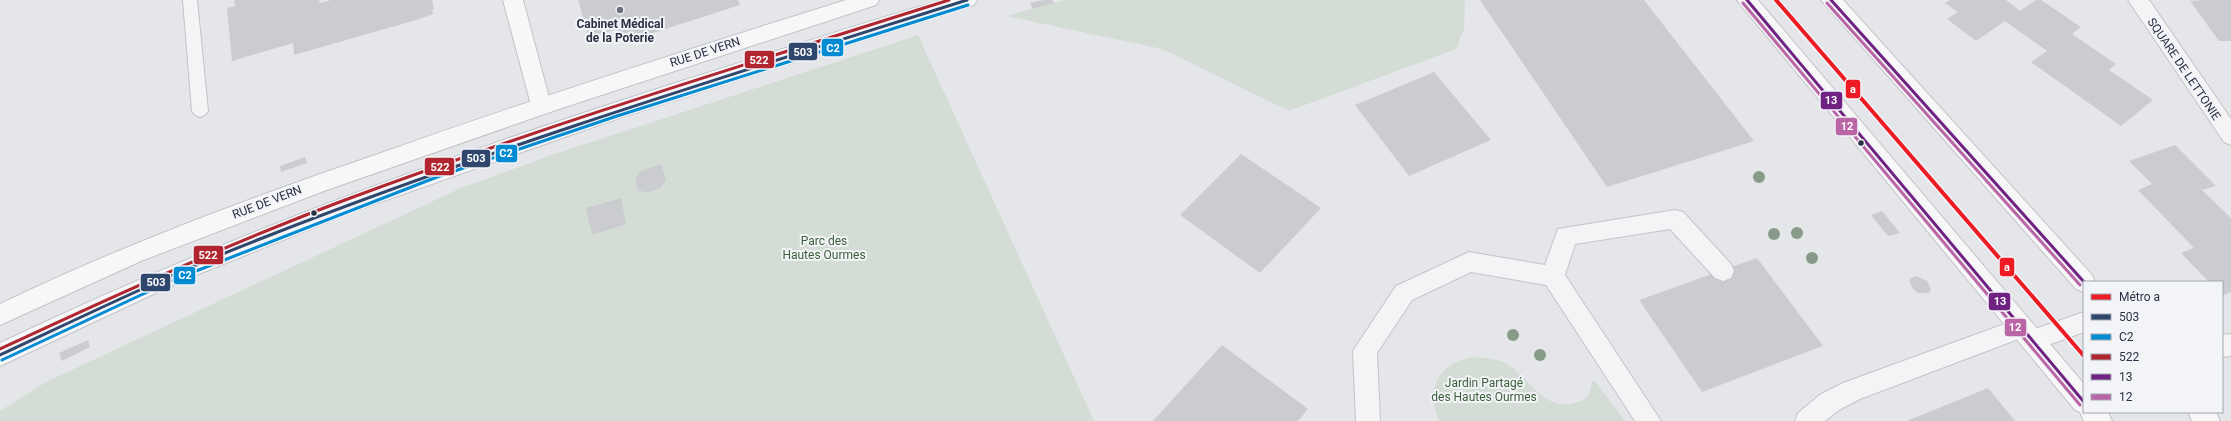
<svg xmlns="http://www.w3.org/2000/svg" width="2231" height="421" viewBox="0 0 2231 421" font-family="Roboto,sans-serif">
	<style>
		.green { fill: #d4ddd5 }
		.building { fill: #cbccd0 }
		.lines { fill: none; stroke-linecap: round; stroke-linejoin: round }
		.lane-casing { stroke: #c3c4c7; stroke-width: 2 }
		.street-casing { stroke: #c3c4c7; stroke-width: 2 }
		.secondary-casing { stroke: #c3c4c7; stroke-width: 2 }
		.primary-casing { stroke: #c1c3c7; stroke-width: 2 }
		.lane { fill: #f4f4f6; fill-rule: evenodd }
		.street { fill: #f4f4f6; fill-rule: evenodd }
		.secondary { fill: #f7f7f8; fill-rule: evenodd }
		.primary { fill: #f7f7f8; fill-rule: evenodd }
		.bus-1-casing { stroke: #f3f4f8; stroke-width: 6 }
		.bus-2-casing { stroke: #f3f4f8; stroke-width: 6 }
		.bus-3-casing { stroke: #f3f4f8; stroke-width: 6 }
		.bus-4-casing { stroke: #f3f4f8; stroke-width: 6 }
		.bus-5-casing { stroke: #f3f4f8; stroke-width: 6 }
		.bus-1 { stroke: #2f476c; stroke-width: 3 }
		.bus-2 { stroke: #008bd2; stroke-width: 3 }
		.bus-3 { stroke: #b0252e; stroke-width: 3 }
		.bus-4 { stroke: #6f2282; stroke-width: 3 }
		.bus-5 { stroke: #ba65a5; stroke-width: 3 }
		.metro-1-casing { stroke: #f3f4f8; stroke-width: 7 }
		.metro-1 { stroke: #ed1c24; stroke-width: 4 }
		.tree { fill: #879b88 }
		.poi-dot { fill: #6c707d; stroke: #f3f4f8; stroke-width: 1.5 }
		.bus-dot { fill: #2b3043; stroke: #f3f4f8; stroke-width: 1.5 }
		.labels { text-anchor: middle; stroke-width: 4; stroke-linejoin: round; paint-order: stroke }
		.poi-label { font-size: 12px; font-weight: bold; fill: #2b3043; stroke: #f3f4f8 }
		.street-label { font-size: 12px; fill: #2b3043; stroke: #f3f4f8 }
		.park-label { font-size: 12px; fill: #3a5e39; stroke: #f3f4f8 }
		.line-badge { stroke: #f3f4f8; stroke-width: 1.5 }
		.badge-label { font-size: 11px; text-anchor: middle; font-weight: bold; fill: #fff }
	</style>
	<rect width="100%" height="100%" fill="#e5e6e9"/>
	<!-- green -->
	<path class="green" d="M1064,0H1465L1464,29L1456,49L1289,111L1162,49L1006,16Z
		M918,35L1094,421H0V411L46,382L461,188L552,155Z
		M1472,357C1483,358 1495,358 1505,363C1531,377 1543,414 1578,402C1588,399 1591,392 1592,381H1595L1625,421H1439C1426,388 1437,365 1472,357Z"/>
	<!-- building -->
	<path class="building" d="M234,0H319L320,3L331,0H432L434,9L432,10L433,14L416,20L294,55L293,43L232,61L227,8L235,6Z
		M578,0H738L740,5L622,43L618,29L589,37Z
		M1043,0H1052L1054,3L1033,9L1030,3Z
		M1480,0H1644L1754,141L1607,187Z
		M1950,0H2006L2020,11L2036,0H2041L2081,27L2072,34L2116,64L2109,70L2153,100L2121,126L2031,62L2047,51L2005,21L1976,41L1947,19L1958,12L1945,3Z
		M2202,0H2231V41H2219L2190,1Z
		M1434,72L1491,140L1409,176L1355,105Z
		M2175,145L2216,186L2202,190L2231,218V292L2222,296V282H2209L2181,253L2194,248L2138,190L2152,184L2129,161Z
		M1241,154L1321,208L1260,273L1180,215Z
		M305,157L307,163L281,172L280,166Z
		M661,164L666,180L660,188L647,193L638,190L635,179L641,171Z
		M621,198L626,224L592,235L586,208Z
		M1882,211L1900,233L1888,236L1871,215Z
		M1757,258L1823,346L1702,392L1639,300Z
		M1916,276L1927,281L1931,289L1929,293H1918L1913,289L1909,281L1911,278Z
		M88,340L90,347L62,361L59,353Z
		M1222,345L1308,409L1298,421H1153Z
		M1988,388L2015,421H1907Z"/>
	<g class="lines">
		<defs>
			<path id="lane" d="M183,0H197L208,111L205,115L200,117L195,115L192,111Z"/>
			<path id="street" d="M2128,0H2149L2231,119V145L2224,142Z
				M1675,210L1683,212L1731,264L1734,271L1731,278L1723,281L1715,278L1670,229L1575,244L1565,275L1661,421H1635L1546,285L1471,272L1412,300L1377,353L1380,421H1356L1353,351L1396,286L1469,252L1545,265L1558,229Z
				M2084,312V332L2032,351L2024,347L2021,338L1860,399L1839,410L1825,421H1795L1798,413L1821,394L1843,383L2021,318L2029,321L2032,330Z
				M2231,334V356L2222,357V335Z"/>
			<path id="secondary" d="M503,0H523L551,105L548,111L541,113L534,111L531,105Z
				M1737,0H1758L2084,384V412H2108L2112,421H2084L2080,412L2075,410Z
				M1821,0H1843L2092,275L2095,282H2084V292L2076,289Z
				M2188,412H2216L2220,421H2192Z"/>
			<path id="primary" d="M846,0H879L876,5L559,109L324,191L141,261L0,325V304C122,245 250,198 378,154C533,99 689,49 846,0Z
				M942,0H977L974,5L619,118L355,211L179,282L0,366V343C224,236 455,153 691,78C775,52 858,24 942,0Z"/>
		</defs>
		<!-- lane casing -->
		<use href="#lane" class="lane-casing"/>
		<!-- street casing -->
		<use href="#street" class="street-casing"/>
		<!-- secondary casing -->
		<use href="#secondary" class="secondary-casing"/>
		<!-- primary casing -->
		<use href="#primary" class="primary-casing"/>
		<!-- lane -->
		<use href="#lane" class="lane"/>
		<!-- street -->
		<use href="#street" class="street"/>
		<!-- secondary -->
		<use href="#secondary" class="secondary"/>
		<!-- primary -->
		<use href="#primary" class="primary"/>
		<defs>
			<path id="bus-1" d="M0,355C86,315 172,273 260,239C492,148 730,75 967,0"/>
			<path id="bus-2" d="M2,360L173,280L437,177L617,116L968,5"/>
			<path id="bus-3" d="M0,349C114,296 228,244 345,200C544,126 747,64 949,0"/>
			<path id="bus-4" d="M1747,0L2084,402
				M1831,0L2084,282"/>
			<path id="bus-5" d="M1743,3L2080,405
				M1827,3L2080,285"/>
		</defs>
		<!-- bus-1 casing -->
		<use href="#bus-1" class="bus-1-casing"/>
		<!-- bus-2 casing -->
		<use href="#bus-2" class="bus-2-casing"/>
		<!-- bus-3 casing -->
		<use href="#bus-3" class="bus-3-casing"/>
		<!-- bus-4 casing -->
		<use href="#bus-4" class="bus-4-casing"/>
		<!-- bus-5 casing -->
		<use href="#bus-5" class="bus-5-casing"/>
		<!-- bus-1 -->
		<use href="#bus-1" class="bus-1"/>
		<!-- bus-2 -->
		<use href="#bus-2" class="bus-2"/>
		<!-- bus-3 -->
		<use href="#bus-3" class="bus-3"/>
		<!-- bus-4 -->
		<use href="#bus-4" class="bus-4"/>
		<!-- bus-5 -->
		<use href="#bus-5" class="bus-5"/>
		<defs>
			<path id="metro-1" d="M1776,0L2084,356"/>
		</defs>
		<!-- metro-1 casing -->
		<use href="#metro-1" class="metro-1-casing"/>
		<!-- metro-1 -->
		<use href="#metro-1" class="metro-1"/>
	</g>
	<!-- trees -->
	<g class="tree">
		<circle cx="1759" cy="177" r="6"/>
		<circle cx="1797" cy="233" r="6"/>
		<circle cx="1774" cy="234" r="6"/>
		<circle cx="1812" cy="258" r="6"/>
		<circle cx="1513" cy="335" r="6"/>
		<circle cx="1540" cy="355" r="6"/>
	</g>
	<!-- markers -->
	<circle class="poi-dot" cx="620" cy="10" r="4"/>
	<g class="bus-dot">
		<circle cx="1861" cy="143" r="3.5"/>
		<circle cx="314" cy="213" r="3.5"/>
	</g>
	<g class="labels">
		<!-- poi labels -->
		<g class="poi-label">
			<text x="620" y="28">Cabinet Médical<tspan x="620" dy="14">de la Poterie</tspan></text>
		</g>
		<!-- street labels -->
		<g class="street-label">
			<text transform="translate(705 52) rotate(-18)" y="4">RUE DE VERN</text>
			<text transform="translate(2184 69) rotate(56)" y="4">SQUARE DE LETTONIE</text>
			<text transform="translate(267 202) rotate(-21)" y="4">RUE DE VERN</text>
		</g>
		<!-- park labels -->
		<g class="park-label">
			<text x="824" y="245">Parc des<tspan x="824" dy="14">Hautes Ourmes</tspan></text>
			<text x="1484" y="387">Jardin Partagé<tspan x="1484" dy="14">des Hautes Ourmes</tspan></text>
		</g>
	</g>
	<g class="line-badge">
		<rect x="821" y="38" width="23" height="19" rx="4" fill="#008bd2"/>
		<rect x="788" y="42" width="30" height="19" rx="4" fill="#2f476c"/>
		<rect x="744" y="50" width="31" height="19" rx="4" fill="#b0252e"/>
		<rect x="1845" y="79" width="16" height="20" rx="4" fill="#ed1c24"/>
		<rect x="1820" y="91" width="23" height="19" rx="4" fill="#6f2282"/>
		<rect x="1835" y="117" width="23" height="19" rx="4" fill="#ba65a5"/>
		<rect x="495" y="144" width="23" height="19" rx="4" fill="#008bd2"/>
		<rect x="461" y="149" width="30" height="19" rx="4" fill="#2f476c"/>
		<rect x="424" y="157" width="31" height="19" rx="4" fill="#b0252e"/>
		<rect x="193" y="245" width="31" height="20" rx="4" fill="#b0252e"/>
		<rect x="1999" y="257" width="16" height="20" rx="4" fill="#ed1c24"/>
		<rect x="173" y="266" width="23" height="19" rx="4" fill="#008bd2"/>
		<rect x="140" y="273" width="31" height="19" rx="4" fill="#2f476c"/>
		<rect x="1988" y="292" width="23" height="19" rx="4" fill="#6f2282"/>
		<rect x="2004" y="318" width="23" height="19" rx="4" fill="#ba65a5"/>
	</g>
	<g class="badge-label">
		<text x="833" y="52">C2</text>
		<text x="803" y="56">503</text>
		<text x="759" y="64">522</text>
		<text x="1853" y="93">a</text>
		<text x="1831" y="104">13</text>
		<text x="1847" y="130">12</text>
		<text x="506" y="157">C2</text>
		<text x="476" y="162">503</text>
		<text x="440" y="171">522</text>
		<text x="208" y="259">522</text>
		<text x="2007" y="271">a</text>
		<text x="185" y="279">C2</text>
		<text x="156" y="286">503</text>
		<text x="2000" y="305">13</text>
		<text x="2015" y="331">12</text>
	</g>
	<!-- legend -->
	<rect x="2083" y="281" width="140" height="132" fill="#f3f4f8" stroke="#a3a6b0"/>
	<rect x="2091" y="294" width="20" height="6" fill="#ed1c24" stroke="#a3a6b0"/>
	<text x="2119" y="301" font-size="12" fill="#2b3043">Métro a</text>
	<rect x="2091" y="314" width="20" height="6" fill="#2f476c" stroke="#a3a6b0"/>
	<text x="2119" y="321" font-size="12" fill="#2b3043">503</text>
	<rect x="2091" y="334" width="20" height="6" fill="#008bd2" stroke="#a3a6b0"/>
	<text x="2119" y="341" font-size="12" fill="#2b3043">C2</text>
	<rect x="2091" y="354" width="20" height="6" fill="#b0252e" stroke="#a3a6b0"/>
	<text x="2119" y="361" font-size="12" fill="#2b3043">522</text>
	<rect x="2091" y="374" width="20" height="6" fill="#6f2282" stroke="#a3a6b0"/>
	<text x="2119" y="381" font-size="12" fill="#2b3043">13</text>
	<rect x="2091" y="394" width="20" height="6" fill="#ba65a5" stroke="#a3a6b0"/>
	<text x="2119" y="401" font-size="12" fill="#2b3043">12</text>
</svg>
